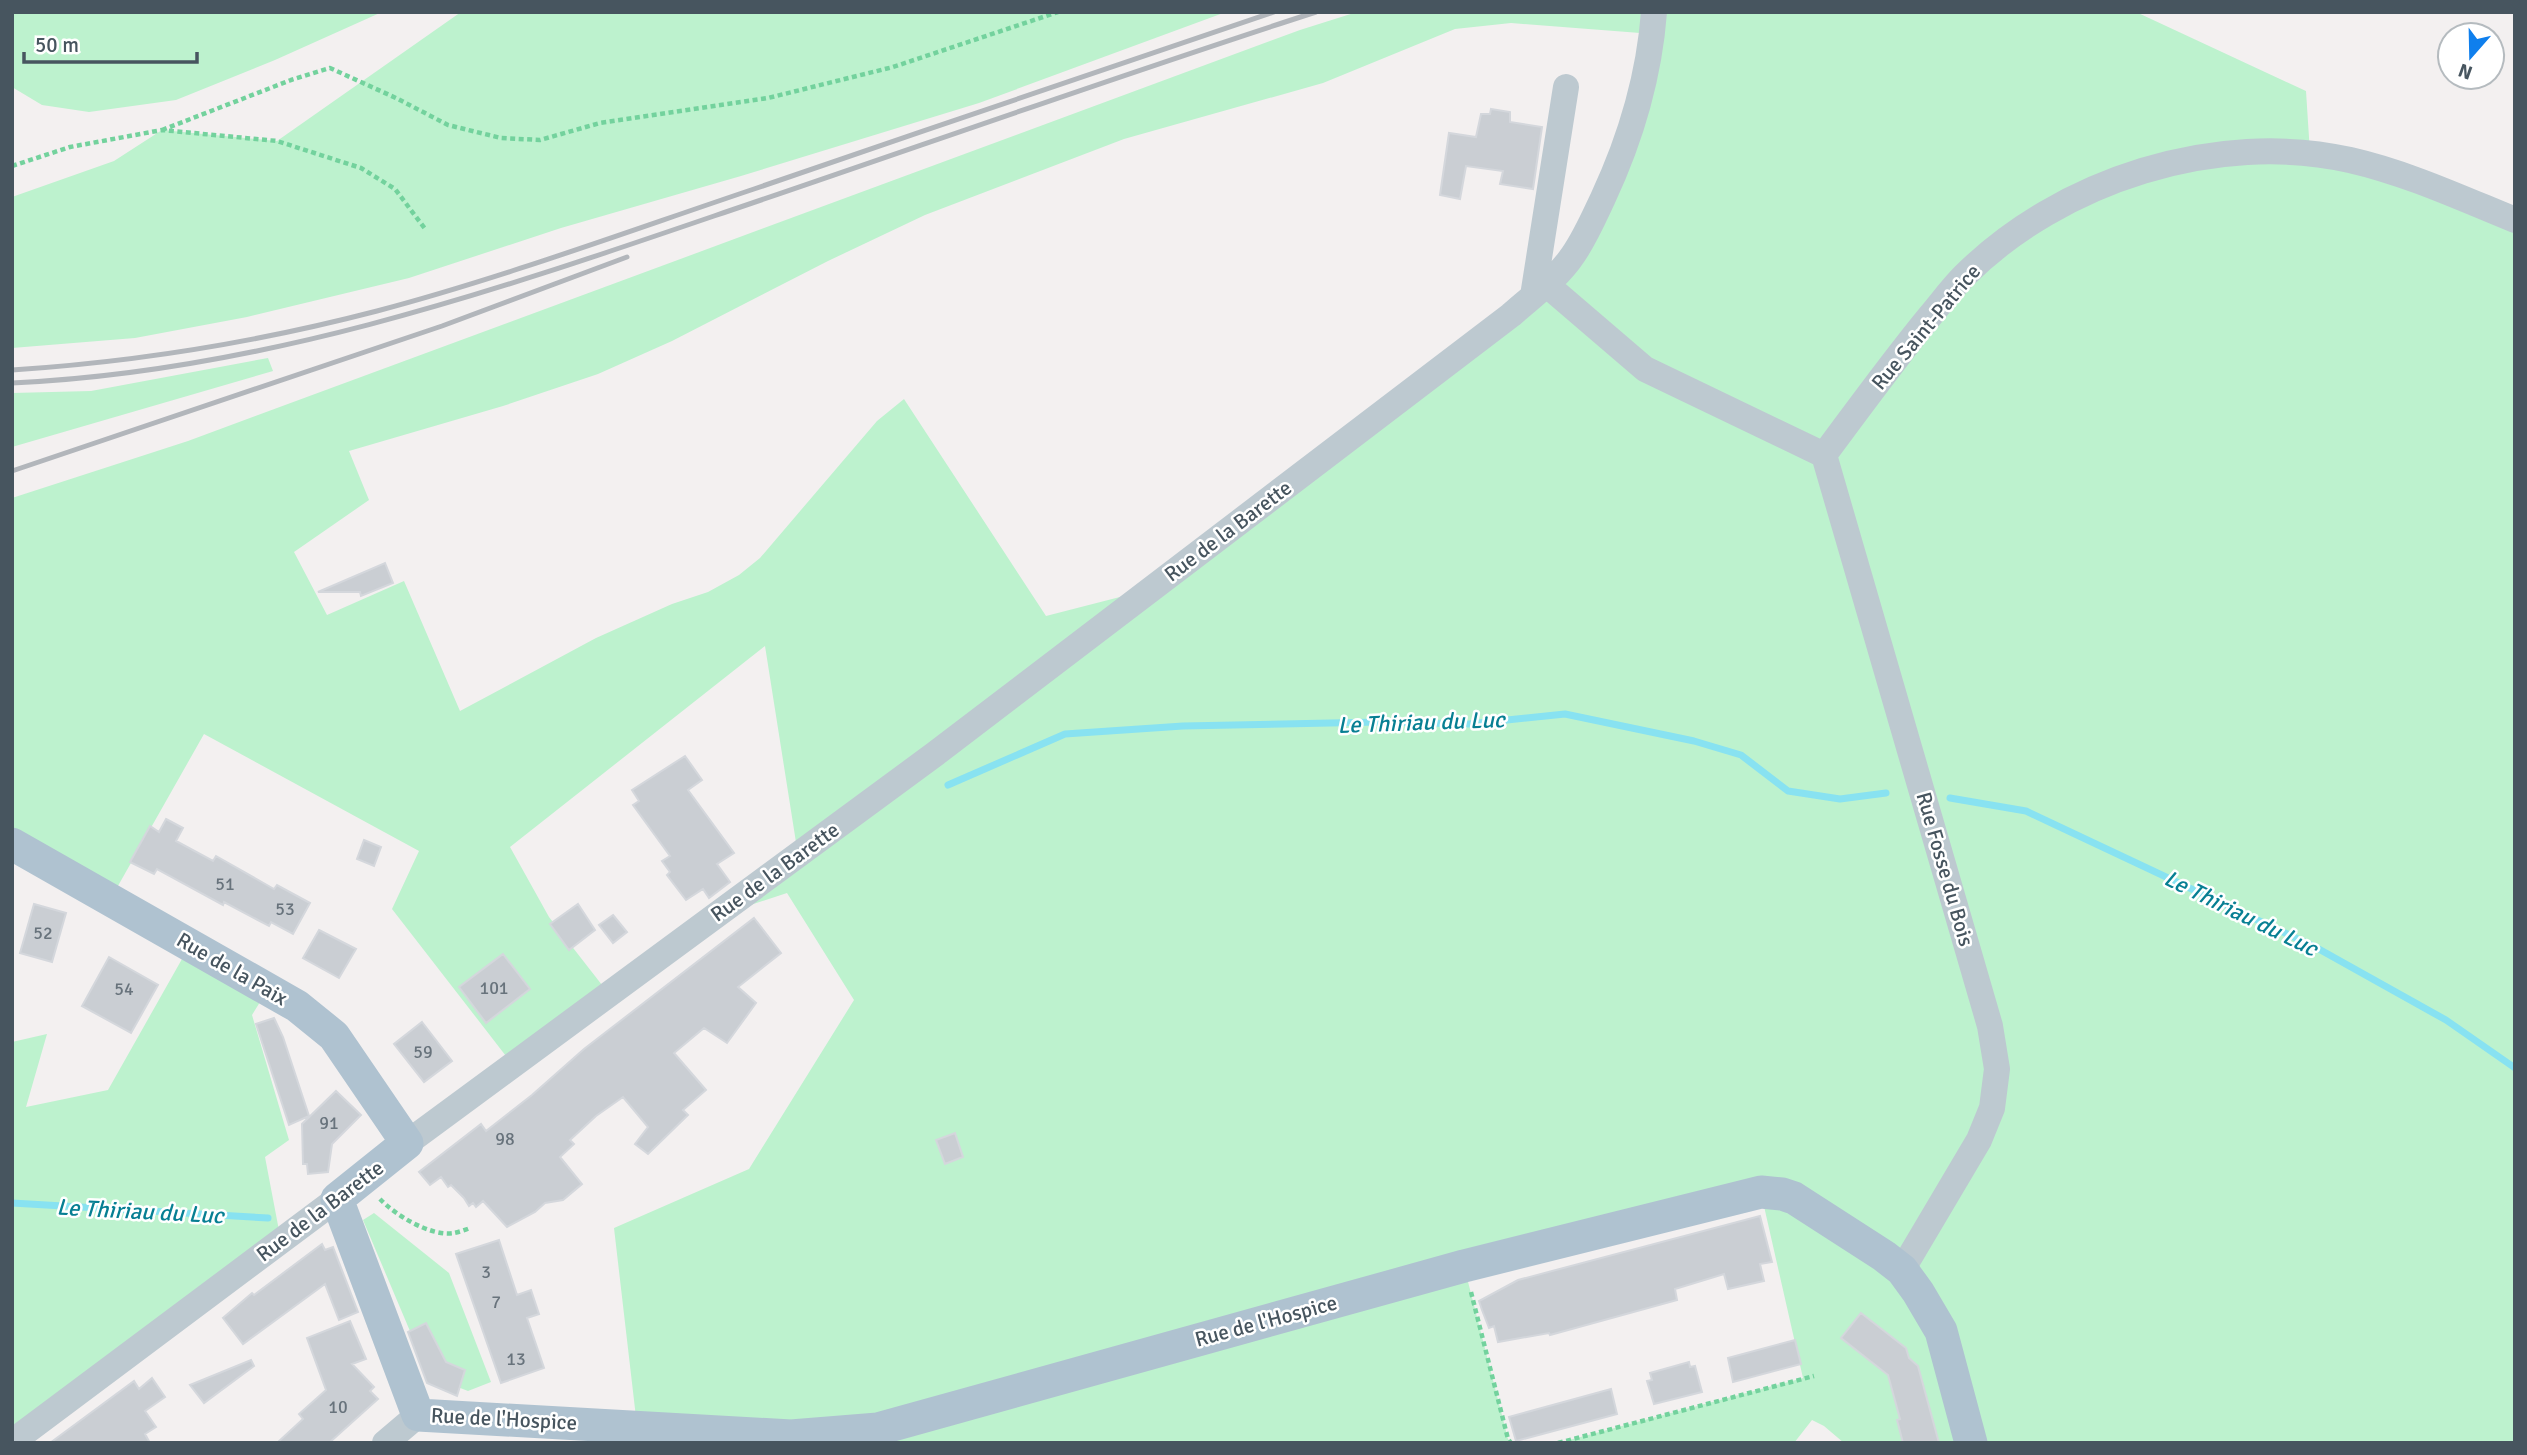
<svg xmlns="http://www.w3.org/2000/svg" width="2527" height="1455" viewBox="0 0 2527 1455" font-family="Signika,sans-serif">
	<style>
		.green { fill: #bdf2ce; fill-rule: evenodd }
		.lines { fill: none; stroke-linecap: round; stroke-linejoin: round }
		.stream { stroke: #88e2f1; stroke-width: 7 }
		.building { fill: #caced3; stroke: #d4d7dc; stroke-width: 2 }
		.path { stroke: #73d29d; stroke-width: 4.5; stroke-dasharray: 5 3.5; stroke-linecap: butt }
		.minor { stroke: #bdc9d0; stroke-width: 26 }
		.major { stroke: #afc2d0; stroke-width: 33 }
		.rail { stroke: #b2b6bb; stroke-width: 5 }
		.labels { text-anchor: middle; stroke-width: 5; stroke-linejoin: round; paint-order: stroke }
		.number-label { font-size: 18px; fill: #68737c }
		.street-label { font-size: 21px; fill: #47555f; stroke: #fff }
		.water-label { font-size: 23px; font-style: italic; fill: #077f93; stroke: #fff }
	</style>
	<rect width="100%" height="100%" fill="#f3f0f0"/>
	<!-- green -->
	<path class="green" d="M12,12H382L275,60L176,100L89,112L42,105L12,87Z
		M461,12H1226L979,103L741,176L561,228L409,278L247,317L135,338L12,348V197L114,161L162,130L277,141Z
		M1357,12H2136L2306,91L2310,153L2515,220V1443H1844L1824,1426L1812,1420L1794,1443H1558L1803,1378L1761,1193L1464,1266L1508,1439L1511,1443H635L637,1426L614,1228L749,1169L854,1000L787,893L714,917L798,855L765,646L510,847L549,917L609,994L513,1065L392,909L419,851L204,734L110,900L12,844V498L188,441L1300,30ZM1511,23L1653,34L1573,256L1151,589L1046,616L904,399L877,421L760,558L739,575L708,592L672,604L596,638L460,711L404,581L327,615L294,552L369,500L349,451L503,406L598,374L672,341L828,261L925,215L1124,139L1323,83L1455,29Z
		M268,358L273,371L12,447V393L91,391Z
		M182,959L260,1002L252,1015L289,1140L265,1157L281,1241L12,1442V1042L47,1034L26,1107L108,1090Z
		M374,1213L449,1273L491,1382L468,1391L429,1376L363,1220Z"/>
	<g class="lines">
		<!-- stream -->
		<path class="stream" d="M948,785L1065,734L1183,726L1379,722L1469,724L1565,714L1694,741L1741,755L1788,791L1840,799L1886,793
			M1950,798L2026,811L2317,948L2446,1020L2515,1068
			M12,1203L268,1218"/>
	</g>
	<!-- building -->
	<path class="building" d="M1491,109L1510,112V122L1542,127L1533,189L1500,184L1503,171L1466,166L1460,199L1440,195L1449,133L1476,137L1481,114H1490Z
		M385,563L393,583L361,596L360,592H318Z
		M685,756L702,780L688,790L734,853L717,864L730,882L709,898L703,889L686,900L667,875L670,872L662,861L670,856L633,805L639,801L632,790Z
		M166,819L183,828L176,841L213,861L216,856L274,889L277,885L310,903L293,934L271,922L269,926L224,902L223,905L157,869L154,874L130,862L150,826L159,832Z
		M364,840L381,847L374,866L357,859Z
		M34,904L66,913L52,962L20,953Z
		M578,904L595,930L569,950L550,924Z
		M613,915L627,932L613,943L599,925Z
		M754,918L781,953L738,987L756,1003L727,1043L704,1028L674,1053L706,1090L683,1110L688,1115L648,1154L635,1144L648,1127L623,1097L596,1116L570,1140L574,1144L560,1157L582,1184L563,1200L545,1203L535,1212L507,1227L483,1201L476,1207L473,1203L469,1206L464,1198L451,1185L448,1187L441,1177L430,1185L419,1172L481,1124L486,1131L532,1095L584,1049Z
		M319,930L356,949L339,978L303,958Z
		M503,954L530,989L486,1023L459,987Z
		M109,957L158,985L131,1033L82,1006Z
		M274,1018L283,1037L309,1116L289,1125L256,1024Z
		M422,1022L452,1061L424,1082L394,1044Z
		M336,1091L361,1115L332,1144L328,1172L308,1174L307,1164H303L302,1124Z
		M955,1133L963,1157L945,1164L936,1140Z
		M1760,1216L1772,1262L1760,1264L1764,1281L1728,1289L1724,1274L1675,1289L1677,1300L1550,1335L1549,1333L1498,1342L1494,1326L1489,1328L1482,1310L1479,1301L1518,1280Z
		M499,1240L517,1295L531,1290L539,1314L527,1318L544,1368L501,1383L456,1254Z
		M322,1244L325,1250L333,1247L358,1312L339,1320L325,1284L243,1344L223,1318L252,1293L254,1295Z
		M1861,1313L1906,1348L1909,1358L1918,1366L1939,1443H1903L1897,1420L1900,1419L1888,1375L1841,1338Z
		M350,1321L366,1359L352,1364L374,1387L370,1391L378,1399L329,1443H277L303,1419L299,1414L326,1390L307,1338Z
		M426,1323L446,1362L465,1370L457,1396L427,1383L408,1332Z
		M1795,1340L1801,1364L1733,1382L1728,1358Z
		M251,1360L254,1366L204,1403L190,1385Z
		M1689,1362L1690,1367L1695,1366L1702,1392L1654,1404L1647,1381L1652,1380L1650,1373Z
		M152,1378L165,1397L145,1411L156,1427L145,1434L150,1443H50L134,1381L139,1389Z
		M1611,1389L1617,1414L1516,1441L1509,1417Z"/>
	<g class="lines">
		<!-- path -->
		<path class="path" d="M162,130L291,80L330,68L396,98L448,125L501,138L540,140L600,123L768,98L893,67L1058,12
			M12,166L70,147L162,130L277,141L361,168L395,189L426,230
			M380,1199C395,1215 431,1237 454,1233C459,1232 465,1230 470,1228
			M1471,1292L1508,1439L1511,1443
			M1558,1443L1814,1376"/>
		<!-- minor -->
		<path class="minor" d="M1547,285L1645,369L1824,455
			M1533,296L1566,87
			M1824,455L1990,1026L1997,1069L1992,1108L1979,1140L1902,1270
			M1824,455C1859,408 1893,361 1930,316C1941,303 1952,288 1964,276C2060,180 2217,130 2350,160C2407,173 2461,198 2515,220
			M407,1143L935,754L1511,315C1532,296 1557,279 1573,255C1585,238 1594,217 1603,198C1631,138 1649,78 1654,12
			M12,1442L337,1199
			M385,1443L418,1415"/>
		<!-- major -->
		<path class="major" d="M12,844L297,1006L334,1036L407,1143L337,1199L418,1415L791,1436L878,1429L1464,1266L1761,1192L1782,1194L1794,1198L1884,1256L1902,1270L1918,1292L1941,1331L1971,1443"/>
		<!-- rail -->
		<path class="rail" d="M12,370C135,362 258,342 377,311C505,277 629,231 754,189C927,129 1101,71 1274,12
			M12,383C256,372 486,294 714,216C915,148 1114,77 1316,12
			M12,471L442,326L627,257"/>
	</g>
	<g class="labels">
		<!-- number labels -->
		<g class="number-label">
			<text x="225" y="890">51</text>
			<text x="285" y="915">53</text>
			<text x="43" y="939">52</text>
			<text x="494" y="994">101</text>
			<text x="124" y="995">54</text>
			<text x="423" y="1058">59</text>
			<text x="329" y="1129">91</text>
			<text x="505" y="1145">98</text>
			<text x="486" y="1278">3</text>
			<text x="496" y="1308">7</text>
			<text x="516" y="1365">13</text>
			<text x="338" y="1413">10</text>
		</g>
		<!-- street labels -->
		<g class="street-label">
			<text transform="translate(1926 327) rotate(-50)" y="7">Rue Saint-Patrice</text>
			<text transform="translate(1228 531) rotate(-37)" y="7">Rue de la Barette</text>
			<text transform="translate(1945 869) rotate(74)" y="7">Rue Fosse du Bois</text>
			<text transform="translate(775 872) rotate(-36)" y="7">Rue de la Barette</text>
			<text transform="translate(232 969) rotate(30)" y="7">Rue de la Paix</text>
			<text transform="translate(320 1211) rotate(-37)" y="7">Rue de la Barette</text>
			<text transform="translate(1266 1321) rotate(-15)" y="7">Rue de l'Hospice</text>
			<text transform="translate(504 1419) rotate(3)" y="7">Rue de l'Hospice</text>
		</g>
		<!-- water labels -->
		<g class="water-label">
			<text transform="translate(1421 722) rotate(-2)" y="8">Le Thiriau du Luc</text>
			<text transform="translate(2241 913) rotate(26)" y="8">Le Thiriau du Luc</text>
			<text transform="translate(140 1211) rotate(3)" y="8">Le Thiriau du Luc</text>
		</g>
	</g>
	<!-- border -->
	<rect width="2527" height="1455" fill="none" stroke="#47555f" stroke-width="28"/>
	<!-- north arrow -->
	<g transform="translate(2471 56) rotate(200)"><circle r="33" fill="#ffffff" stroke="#b5bbbf" stroke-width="2"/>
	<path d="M0-5L12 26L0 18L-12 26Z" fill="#0f7fed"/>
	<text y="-10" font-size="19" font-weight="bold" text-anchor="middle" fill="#47555f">N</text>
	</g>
	<!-- scale -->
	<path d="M24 52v10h173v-10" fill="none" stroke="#47555f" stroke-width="3.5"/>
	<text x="35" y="52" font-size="21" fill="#47555f" stroke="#ffffff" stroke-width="5" paint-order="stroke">50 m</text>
</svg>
